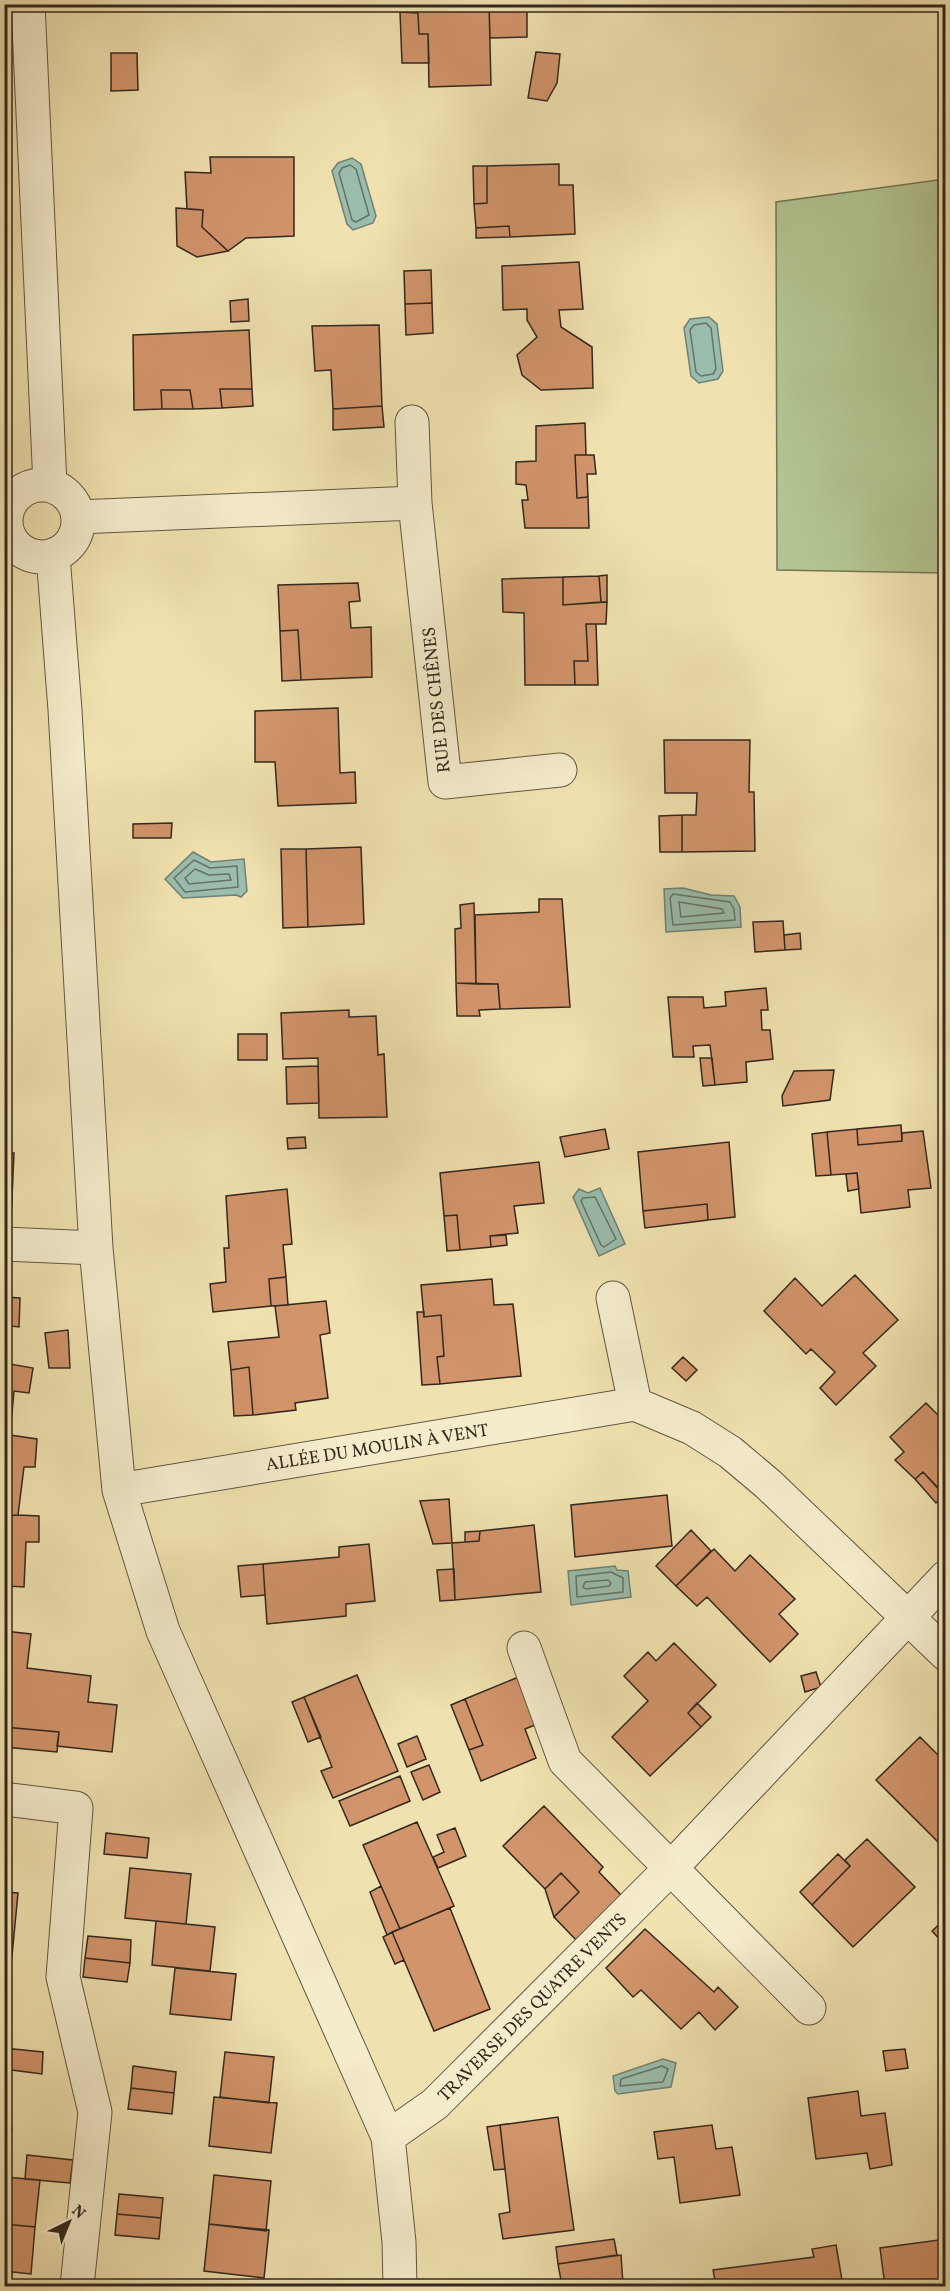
<svg xmlns="http://www.w3.org/2000/svg" width="950" height="2291" viewBox="0 0 950 2291" font-family="Vollkorn,serif">
	<style>
		.green { fill: #b2c491; stroke: #727658; stroke-width: 1.5 }
		.water { fill: #9abdad; stroke: #708174; stroke-width: 1.5 }
		.lines { fill: none; stroke-linecap: round; stroke-linejoin: round }
		.shore { stroke: #667266; stroke-width: 1.5 }
		.building { fill: #d2946b; stroke: #32281e; stroke-width: 1.5 }
		.minor-casing { stroke: #625642; stroke-width: 35 }
		.minor { stroke: #f5eccc; stroke-width: 33 }
		.labels { text-anchor: middle; stroke-width: 5; stroke-linejoin: round; paint-order: stroke }
		.street-label { font-size: 18px; fill: #32281e; stroke: #f5eccc }
	</style>
	<rect width="100%" height="100%" fill="#f0e2b0"/>
	<filter id="stains"><feTurbulence type="fractalNoise" baseFrequency=".00333" numOctaves="4"/><feColorMatrix values="0 0 0 0 .2 0 0 0 0 .09 0 0 0 0 .02 0 0 0 .5 -.17"/></filter>
	<radialGradient id="worn" r=".72"><stop offset=".6" stop-color="#630" stop-opacity="0"/><stop offset="1" stop-color="#630" stop-opacity=".3"/></radialGradient>
	<!-- green -->
	<path class="green" d="M945,179V573L777,570L776,202Z"/>
	<!-- water -->
	<path class="water" d="M352,158L361,164L376,216L373,223L353,230L347,224L332,171L338,163Z
		M709,317L717,324L723,371L718,379L699,383L691,376L684,328L690,319Z
		M193,852L211,862L244,859L247,891L241,897L236,895L183,898L165,879Z
		M683,888L711,895L734,896L740,907L741,927L666,932L664,889Z
		M600,1188L625,1244L599,1256L573,1197L579,1189L588,1193Z
		M615,1566L617,1570L628,1571L631,1597L571,1605L568,1571Z
		M663,2059L676,2063L671,2087L618,2094L615,2091L613,2076Z"/>
	<g class="lines">
		<!-- shore -->
		<path class="shore" d="M350,165L356,169L369,215L356,222L352,220L339,173L342,168Z
			M706,323L711,328L716,369L713,374L701,376L696,372L690,330L694,325Z
			M194,860L210,868L237,866L238,887L185,892L174,878Z
			M195,869L209,875L229,874L231,880L189,884L185,878Z
			M673,894L730,902L734,909L735,920L673,925L670,898Z
			M679,902L722,909L724,913L681,917Z
			M595,1197L616,1239L604,1247L601,1245L581,1201L583,1198Z
			M611,1572L623,1578V1592L577,1597L576,1576Z
			M608,1580L611,1583L609,1586L586,1589L583,1587L585,1582Z
			M662,2066L668,2069L663,2082L620,2086L621,2079Z"/>
	</g>
	<!-- building -->
	<path class="building" d="M400,4H489L491,85L429,87L428,34H419L418,13L400,12Z
		M489,4H527V37L490,38Z
		M400,12L418,13L419,34H428L429,63H402Z
		M536,52L560,54L557,83L547,101L528,98Z
		M111,53H137L138,90L111,91Z
		M210,157H294V236L246,238L228,251L202,227L203,210L187,209L185,172L211,173Z
		M559,164V185H573L575,234L510,237L509,226L476,228L474,204L487,203V166Z
		M473,166H487V203L474,204Z
		M176,208L203,210L202,227L228,251L197,257L177,246Z
		M509,226L510,237L476,238V228Z
		M579,262L583,309L559,310L561,327L592,347L593,388L541,390L522,375L517,355L537,337L527,320V309L503,310L502,266Z
		M431,270L432,303L405,304L404,271Z
		M248,299L249,321L231,322L230,301Z
		M432,303L433,333L406,335L405,304Z
		M379,325L382,406L333,409L331,370L315,371L312,326Z
		M249,330L252,389H220L222,408L193,409L190,390H161L162,409L134,410L133,335Z
		M220,389H252L253,406L222,408Z
		M161,390H190L193,409H162Z
		M382,406L384,427L333,430V409Z
		M585,423L586,455H575L577,498L588,497L589,528H525L522,500H528L526,485L516,484V462L536,461V426Z
		M575,455H594L596,474H587L588,497L577,498Z
		M607,575V602H601L599,576Z
		M599,576L601,602L563,605V577Z
		M563,577V605L607,602L606,624H586L588,661H574L575,685H525L524,613L503,612L502,579Z
		M358,583L360,601L349,602L351,628L371,627L372,677L301,680L298,630L280,631L278,585Z
		M586,624H596L598,685H575L574,661H588Z
		M298,630L301,680L282,681L280,631Z
		M338,708L340,773L355,772L356,803L278,806L275,762H255V711Z
		M664,740H750L749,792H754L755,851L682,852V815H696L697,793H665Z
		M682,815V852H660L659,816Z
		M172,823L171,838H133V824Z
		M361,847L364,924L308,927L306,849Z
		M281,849H306L308,927L283,928Z
		M539,899H562L570,1007L500,1009L498,984H476L475,915L539,912Z
		M474,903L476,984L456,983L455,929L461,928L460,905Z
		M783,921L785,950L755,952L753,922Z
		M800,933L801,949L785,950L784,935Z
		M456,983L498,984L500,1009L479,1010L480,1016H457Z
		M766,988L768,1010H761L762,1030H770L773,1059L746,1062L747,1082L715,1085L710,1045L693,1046L694,1057H673L668,997H703L704,1008L726,1006L725,992Z
		M349,1010V1017L376,1016L378,1055L384,1054L387,1117L319,1118L318,1058L283,1059L281,1013Z
		M238,1034H267V1060H238Z
		M700,1058H712L715,1085L703,1086Z
		M318,1066L319,1103L287,1104L286,1067Z
		M834,1070L830,1100L783,1106L782,1096L794,1071Z
		M901,1125L902,1141L858,1145L857,1129Z
		M605,1129L609,1149L565,1157L560,1137Z
		M857,1129L858,1145L902,1141V1133L923,1131L931,1188L908,1190L910,1207L861,1213L857,1173L831,1175L827,1132Z
		M827,1132L831,1175L816,1176L812,1134Z
		M305,1137L306,1148L288,1149L287,1138Z
		M729,1142L735,1217L708,1220L707,1204L643,1211L638,1152Z
		M4,1153H14L11,1221H4Z
		M539,1162L544,1203L514,1206L518,1233L490,1236L491,1247L460,1250L457,1215L444,1216L440,1173Z
		M857,1173L859,1189L848,1191L846,1174Z
		M287,1189L292,1244L283,1245L286,1277L269,1279L271,1306L213,1312L210,1284L226,1282L224,1248H229L226,1196Z
		M707,1204L708,1220L645,1228L643,1211Z
		M457,1215L460,1250L447,1251L444,1216Z
		M506,1235L507,1245L491,1247L490,1236Z
		M855,1275L898,1320L863,1353L876,1366L836,1405L820,1388L835,1372L811,1349L806,1354L764,1311L795,1278L822,1306Z
		M286,1277L288,1305L271,1306L269,1279Z
		M492,1279L494,1305L513,1304L521,1376L440,1384L437,1357L444,1356L441,1315L424,1317L421,1285Z
		M4,1297L20,1298L19,1327L11,1326L10,1363H4Z
		M326,1301L330,1333L320,1335L328,1398L295,1403L296,1410L253,1415L249,1367L231,1370L228,1342L279,1337L275,1306Z
		M417,1312H424V1317L441,1315L444,1356L437,1357L440,1384L422,1385Z
		M68,1330L70,1368H49L45,1333Z
		M683,1357L697,1370L686,1381L672,1368Z
		M4,1363L33,1368L29,1393L14,1391L10,1435L4,1436Z
		M249,1367L253,1415L234,1416L231,1370Z
		M926,1403L940,1417L946,1412V1496L923,1472L915,1479L895,1460L904,1452L890,1437Z
		M10,1435L37,1439L35,1467H24L18,1515L4,1516V1436Z
		M923,1472L944,1495L936,1503L915,1479Z
		M667,1495L672,1546L575,1557L571,1505Z
		M449,1499L452,1543L433,1544L420,1501Z
		M18,1515L39,1516V1542H26L24,1587L8,1586L4,1600V1516Z
		M534,1525L541,1592L455,1600L452,1543L479,1541L480,1531Z
		M691,1530L711,1551L676,1586L656,1566Z
		M480,1531L479,1541L465,1542V1532Z
		M369,1544L375,1601L346,1604V1616L267,1624L263,1564L339,1557V1547Z
		M714,1549L735,1571L750,1555L795,1599L779,1614L798,1634L770,1662L707,1597L697,1606L676,1586Z
		M263,1564L265,1595L241,1597L238,1566Z
		M454,1569L455,1600L440,1601L437,1570Z
		M4,1631L31,1634L27,1668L91,1676L88,1702L117,1705L112,1752L57,1746L59,1732L4,1727Z
		M674,1643L716,1685L688,1713L701,1727L650,1776L612,1737L648,1701L624,1676L648,1652L656,1661Z
		M816,1672L821,1687L805,1692L801,1676Z
		M357,1675L398,1771L333,1798L321,1771L332,1767L304,1697Z
		M521,1676L540,1723L525,1729L536,1758L481,1781L469,1750L483,1745L465,1699Z
		M304,1697L321,1737L308,1742L292,1702Z
		M465,1699L483,1745L469,1750L451,1705Z
		M697,1703L711,1717L701,1727L688,1713Z
		M4,1727L59,1732L57,1752L4,1747Z
		M417,1736L426,1759L407,1767L398,1744Z
		M920,1737L946,1763V1835L938,1842L876,1780Z
		M429,1765L440,1792L423,1800L411,1772Z
		M400,1776L410,1801L350,1826L339,1801Z
		M544,1806L603,1867L599,1872L622,1896L577,1941L554,1917L579,1892L561,1873L545,1889L503,1846Z
		M417,1822L454,1906L400,1929L363,1845Z
		M455,1828L466,1856L438,1868L433,1857L444,1852L437,1835Z
		M106,1833L149,1838L147,1858L104,1854Z
		M867,1839L915,1887L853,1947L812,1905L850,1866L845,1860Z
		M838,1854L850,1866L812,1905L800,1892Z
		M130,1868L191,1874L186,1924L125,1918Z
		M561,1873L579,1892L554,1917L545,1889Z
		M381,1886L400,1929L387,1935L370,1892Z
		M4,1892L18,1893L12,1956L4,1955Z
		M450,1908L490,2009L434,2031L392,1932Z
		M946,1918V1946L932,1931Z
		M156,1921L215,1927L210,1971L152,1965Z
		M645,1929L714,1992L718,1987L738,2007L715,2030L699,2012L681,2029L641,1990L633,1997L606,1968Z
		M392,1932L404,1960L395,1964L383,1937Z
		M88,1936L131,1940L130,1963L85,1958Z
		M85,1958L130,1963L127,1982L83,1977Z
		M175,1968L236,1974L231,2020L170,2014Z
		M4,2001H11L7,2049L4,2048Z
		M4,2048L43,2052L42,2074L4,2069Z
		M905,2049L908,2068L886,2071L883,2051Z
		M225,2052L274,2057L269,2103L220,2097Z
		M133,2066L176,2072L174,2093L131,2088Z
		M131,2088L174,2093L172,2114L128,2109Z
		M858,2091L861,2116L885,2113L892,2165L870,2169L867,2153L816,2159L808,2098Z
		M214,2097L277,2103L271,2153L209,2146Z
		M558,2117L574,2230L503,2239L499,2214L510,2212L500,2125Z
		M500,2125L505,2169L494,2170L487,2127Z
		M712,2125L716,2149L732,2147L740,2195L680,2203L674,2157L658,2159L654,2132Z
		M4,2127L12,2128L6,2177H4Z
		M27,2155L73,2160L70,2183L25,2179Z
		M214,2175L271,2181L266,2231L209,2224Z
		M4,2177L40,2180L35,2227L4,2224Z
		M119,2194L163,2198L161,2218L117,2214Z
		M117,2214L161,2218L159,2239L115,2235Z
		M4,2224L35,2227L31,2274L4,2271Z
		M209,2224L269,2230L264,2278L204,2271Z
		M614,2239L617,2255L558,2264L556,2247Z
		M946,2239V2286H885L880,2248Z
		M836,2245L843,2286H716L713,2270L814,2257L812,2249Z
		M621,2255L623,2284L639,2282L640,2286H562L558,2264Z
		M4,2271L12,2272L11,2286H4Z"/>
	<g class="lines">
		<defs>
			<path id="minor" d="M28,4L50,485
				M6 521a36 36 0 1 1 72 0a36 36 0 1 1-72 0Z
				M415,503L445,782L560,770
				M78,517L415,503L412,422
				M53,555L65,710L96,1248L119,1490L163,1631L388,2137L399,2242L400,2286
				M4,1244L96,1248
				M613,1298L635,1404
				M119,1490L635,1404L692,1428L730,1452L768,1484L946,1654
				M524,1648L565,1761L809,2008
				M4,1799L76,1808L63,1977L95,2112L77,2286
				M388,2137L435,2104L670,1869L946,1577"/>
		</defs>
		<!-- minor casing -->
		<use href="#minor" class="minor-casing"/>
		<!-- minor -->
		<use href="#minor" class="minor"/>
	</g>
	<g class="labels">
		<!-- street labels -->
		<g class="street-label">
			<text transform="translate(436 700) rotate(-96)" y="6">RUE DES CHÊNES</text>
			<text transform="translate(377 1447) rotate(-9)" y="6">ALLÉE DU MOULIN À VENT</text>
			<text transform="translate(532 2007) rotate(-45)" y="6">TRAVERSE DES QUATRE VENTS</text>
		</g>
	</g>
	<!-- margin -->
	<rect width="950" height="2291" fill="none" stroke="#f0e2b0" stroke-width="24"/>
	<rect x="6" y="6" width="938" height="2279" fill="none" stroke="#32281e" stroke-width="3"/>
	<rect x="12" y="12" width="926" height="2267" fill="none" stroke="#32281e" stroke-width="1.5"/>
	<!-- north arrow -->
	<g transform="translate(69 2222) rotate(43)" stroke="#f5eccc" stroke-width="4.5" paint-order="stroke">
	<path d="M0-4.5L10 22L0 15L-10 22Z" fill="#32281e"/>
	<text y="-9" font-size="16" font-weight="bold" text-anchor="middle" fill="#32281e">N</text>
	</g>
	<rect width="100%" height="100%" filter="url(#stains)"/>
	<rect width="100%" height="100%" fill="url(#worn)"/>
</svg>
